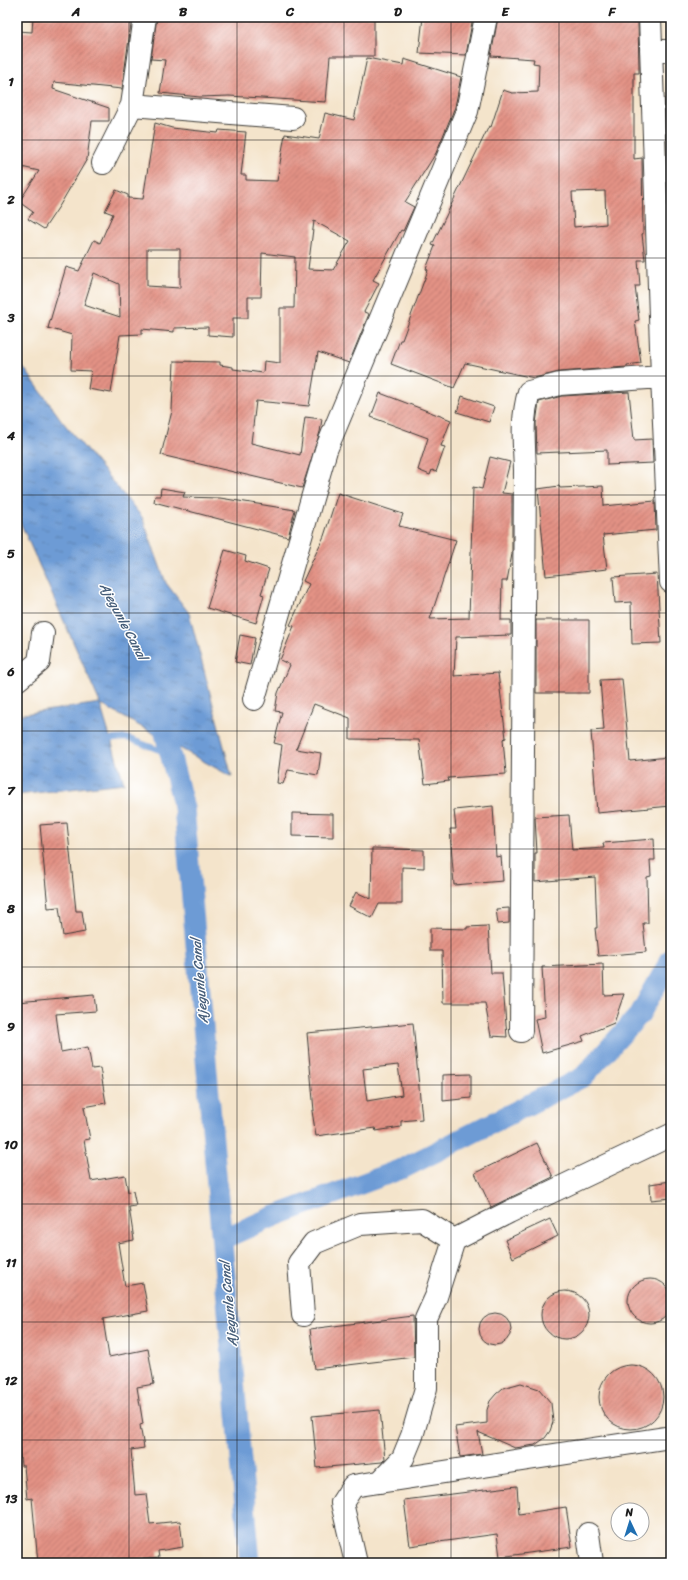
<svg xmlns="http://www.w3.org/2000/svg" width="688" height="1580" viewBox="0 0 688 1580" font-family="Sriracha,sans-serif">
	<style>
		.water { fill: url(#water-ripples); stroke: #445c78 }
		.lines { fill: none; stroke-linecap: round; stroke-linejoin: round }
		.stream { stroke: #6d9bd5; stroke-width: 6 }
		.canal { stroke: #6d9bd5; stroke-width: 21 }
		.building { fill: url(#building-hatch); fill-rule: evenodd }
		.minor-casing { stroke: #3c3a36; stroke-width: 24 }
		.minor { stroke: #fff; stroke-width: 22 }
		.grid { fill: none; stroke: #1c1c1c; stroke-width: 1; stroke-opacity: 0.55 }
		.labels { text-anchor: middle; stroke-width: 3; stroke-linejoin: round; paint-order: stroke }
		.water-label { font-size: 13px; font-style: italic; fill: #445c78; stroke: #fff }
		.neatline { fill: none; stroke: #1c1c1c; stroke-width: 1.5 }
		.grid-label { font-size: 13px; text-anchor: middle; font-weight: bold; fill: #1c1c1c }
	</style>
	<defs>
		<pattern id="water-ripples" width="26" height="14" patternUnits="userSpaceOnUse"><rect width="26" height="14" fill="#6d9bd5"/><path d="M2 4q2-2 4 0t4 0M15 11q2-2 4 0t4 0" fill="none" stroke="#597eac"/></pattern>
		<pattern id="building-hatch" width="6" height="6" patternUnits="userSpaceOnUse"><rect width="6" height="6" fill="#e39285"/><path d="M-1 1l2-2M0 6l6-6M5 7l2-2" fill="none" stroke="#b7766c"/></pattern>
	</defs>
	<rect width="100%" height="100%" fill="#fff"/>
	<filter id="ink" filterUnits="userSpaceOnUse"><feTurbulence type="fractalNoise" baseFrequency=".025" numOctaves="2"/><feDisplacementMap in="SourceGraphic" scale="8" xChannelSelector="R" yChannelSelector="G"/><feConvolveMatrix kernelMatrix="1 2 1 2 8 2 1 2 1" color-interpolation-filters="sRGB"/></filter>
	<filter id="wash" filterUnits="userSpaceOnUse"><feTurbulence type="fractalNoise" baseFrequency=".012" numOctaves="4" result="noise"/><feDisplacementMap in="SourceGraphic" scale="16" xChannelSelector="R" yChannelSelector="G"/><feGaussianBlur stdDeviation="0.9" result="paint"/><feColorMatrix in="noise" values="0 0 0 0 0 0 0 0 0 0 0 0 0 0 0 0 0 1.4 0 .05"/><feComposite in="paint" operator="in"/></filter>
	<g filter="url(#wash)">
		<rect width="100%" height="100%" fill="#f4e4cb"/>
		<!-- water -->
		<path class="water" d="M17,358L62,421L142,517L166,583L189,613L232,777L100,704L124,783L17,795V715L100,703L17,515Z"/>
		<g class="lines">
			<!-- stream -->
			<path class="stream" d="M104,740L127,738L170,754"/>
			<!-- canal -->
			<path class="canal" d="M160,714L184,808L250,1563
				M222,1239L275,1216L404,1168L583,1077L640,1014L671,959"/>
		</g>
		<g id="blocks">
			<!-- building -->
			<path class="building" d="M33,17H132L122,89L54,82L53,89L109,108V121H92L87,159L60,205L44,229L28,219L33,212L19,202L39,171L17,166V31L32,32Z
				M157,17H374V56H330L326,102L229,96L200,97L160,93L165,60L151,59Z
				M423,17H473L466,55L419,53Z
				M498,17H608V19L638,21L639,67V73H634V159L642,158L643,234H642L645,260H638L640,286H635L639,320L635,321L641,363L627,365V367L559,372L534,378L465,363L454,388L391,364L400,340H402L428,270L426,269L435,246L432,245L489,126L491,127L503,90L512,93L538,92L539,64L533,63L534,59L491,56ZM605,191L606,224L574,227L572,192Z
				M367,58L403,65L404,59L461,77L455,107L436,153L405,202L414,207L404,229L403,231L401,230L373,280L379,283L364,312L369,314L349,363L318,352L309,406L256,401L251,443L300,455L305,417L322,419L320,432L302,488L161,455L172,411L174,361L220,362V365L233,367V369L263,373L264,361L280,363V308H294L295,257L262,253L261,297H248V318H233V337L208,335V327L174,328V332L142,329V334L120,335L111,393L88,389L91,371L71,370L72,335L48,328L66,267L79,271L94,240L100,243L113,214L105,211L116,190L128,195V198L143,199L155,123L172,128L218,133L219,130L246,132L241,175H246V180L277,181L285,134L319,139L325,113L354,120ZM314,221L350,241L333,270L308,269ZM147,249H180V288L147,286ZM94,273L119,284L120,317L84,305Z
				M667,158H671V178H668Z
				M629,392L634,440L652,439L653,463L607,465V450L537,453L536,423L539,402L562,396Z
				M380,393L451,420L441,446L445,447L436,472L432,470L430,475L418,470L428,438L371,417Z
				M462,396L494,407L489,422L457,412Z
				M490,457L510,462L502,493L512,494V554L507,581H502L501,620H511V635L456,637L454,676L498,673L506,738L503,739L506,774L448,778L449,781L425,784L419,740L350,739V718L314,704L296,749L321,753L318,775L288,770L283,784L277,783L282,745L274,743L282,712L275,711L278,693L290,665L280,660L294,626L290,625L309,584L303,581L324,536L338,493L403,514L399,526L456,540L430,619L469,618L473,487L482,489Z
				M559,486L560,488L603,486L604,506L655,501L656,530L603,535L607,569L546,576L538,489Z
				M161,488L185,492L183,497L220,498L295,510L288,537L154,502L155,496H160Z
				M225,550L246,556L245,561L269,569L261,594L264,595L256,623L207,608Z
				M657,574L661,643L632,644L631,602L615,603L613,577Z
				M536,620H589V693H536Z
				M240,635L255,638L250,665L235,662Z
				M622,679L630,761L668,757L671,806L597,813L591,731L604,730L600,680Z
				M493,806L496,857L501,856L503,881L454,885L450,829H456L454,810Z
				M292,813L333,814V837L292,836Z
				M569,815L572,850L604,848L603,843L654,839L655,860H650L651,876L647,877L648,923H643L646,952L598,956L595,928H597L595,877L535,882V853H537L535,817Z
				M67,823L76,911H82L85,932L63,936L59,907L48,908L40,825Z
				M372,848L424,850V868L402,867V904H379L372,918L349,906L356,892L371,899Z
				M509,908V923L498,924L496,909Z
				M488,926L491,973H502L507,1037L491,1036L485,1003H443L442,951H430V928L467,929V927Z
				M603,964L604,995L624,994L614,1023L582,1036L584,1041L542,1053L535,1019L545,1017L542,967Z
				M94,995L96,1011L56,1014L61,1052L88,1047L92,1069L100,1068L106,1103L84,1107L90,1139L84,1140L91,1181L125,1175L128,1192L133,1191L136,1206L129,1207L134,1240L118,1243L125,1286L143,1283L148,1311L103,1319L109,1357L148,1349L154,1384L137,1387L143,1424L140,1425L144,1448L131,1450L135,1495L146,1494L150,1524L180,1521L183,1547L158,1551L159,1558L106,1563H38L32,1498L27,1499L24,1466H21L17,1428V1002Z
				M413,1023L422,1119L401,1121V1127L376,1131L375,1128L316,1136L312,1111H314L307,1033ZM398,1065L402,1095L367,1101L363,1069Z
				M471,1074V1098L443,1101V1075Z
				M537,1143L553,1177L491,1207L475,1173Z
				M671,1181V1198L651,1200L650,1184Z
				M550,1219L558,1236L513,1258L505,1240Z
				M628 1301a22 22 0 1 1 44 0a22 22 0 1 1-44 0Z
				M541 1315a24 24 0 1 1 48 0a24 24 0 1 1-48 0Z
				M479 1329a16 16 0 1 1 32 0a16 16 0 1 1-32 0Z
				M413,1316L414,1357L315,1369L310,1329Z
				M599 1397a32 32 0 1 1 64 0a32 32 0 1 1-64 0Z
				M521,1383L539,1389L551,1403L553,1422L550,1431L545,1438L535,1445L515,1448L478,1432L482,1454L460,1457L455,1427L487,1423V1410L490,1401L496,1394L503,1388Z
				M380,1410L385,1459L382,1462L317,1468L312,1416Z
				M517,1486L519,1514L566,1507L572,1547L500,1557L497,1534L410,1546L404,1500Z"/>
		</g>
	</g>
	<g filter="url(#ink)">
		<use href="#blocks" fill-opacity="0" stroke="#3c3a36" stroke-width="1"/>
		<g class="lines">
			<defs>
				<path id="minor" d="M650,17L662,377L671,582
					M651,51H671
					M132,105L293,118
					M103,163L132,105L145,17
					M17,680L39,662L43,633
					M254,699L326,450L467,111L486,17
					M521,1031L525,470C524,441 521,421 529,392L560,384L662,377
					M303,1315L299,1263L314,1243L360,1224L422,1220L454,1240
					M380,1482L403,1458L412,1436L426,1388V1319L436,1297L454,1240L509,1212L671,1135
					M588,1534L592,1563
					M356,1563L342,1503L353,1486L671,1437"/>
			</defs>
			<!-- minor casing -->
			<use href="#minor" class="minor-casing"/>
			<!-- minor -->
			<use href="#minor" class="minor"/>
		</g>
	</g>
	<!-- grid -->
	<path class="grid" d="M129,17V1563M237,17V1563M344,17V1563M451,17V1563M559,17V1563M17,140H671M17,258H671M17,376H671M17,495H671M17,613H671M17,731H671M17,849H671M17,967H671M17,1085H671M17,1204H671M17,1322H671M17,1440H671"/>
	<g class="labels">
		<!-- water labels -->
		<g class="water-label">
			<text transform="translate(124 621) rotate(62)" y="5">Ajegunle Canal</text>
			<text transform="translate(199 981) rotate(-95)" y="5">Ajegunle Canal</text>
			<text transform="translate(228 1304) rotate(-95)" y="5">Ajegunle Canal</text>
		</g>
	</g>
	<!-- margin -->
	<rect width="688" height="1580" fill="none" stroke="#fff" stroke-width="44"/>
	<!-- north arrow -->
	<g transform="translate(630 1522) rotate(356)"><circle r="19" fill="#ffffff" stroke="#a4a4a4"/>
	<path d="M0-3L7 15L0 10L-7 15Z" fill="#1f6fb2"/>
	<text y="-6" font-size="11" font-weight="bold" text-anchor="middle" fill="#1c1c1c">N</text>
	</g>
	<rect x="22" y="22" width="644" height="1536" class="neatline"/>
	<g class="grid-label">
		<text x="76" y="16">A</text>
		<text x="183" y="16">B</text>
		<text x="290" y="16">C</text>
		<text x="398" y="16">D</text>
		<text x="505" y="16">E</text>
		<text x="612" y="16">F</text>
		<text x="11" y="86">1</text>
		<text x="11" y="204">2</text>
		<text x="11" y="322">3</text>
		<text x="11" y="440">4</text>
		<text x="11" y="558">5</text>
		<text x="11" y="676">6</text>
		<text x="11" y="795">7</text>
		<text x="11" y="913">8</text>
		<text x="11" y="1031">9</text>
		<text x="11" y="1149">10</text>
		<text x="11" y="1267">11</text>
		<text x="11" y="1385">12</text>
		<text x="11" y="1503">13</text>
	</g>
</svg>
